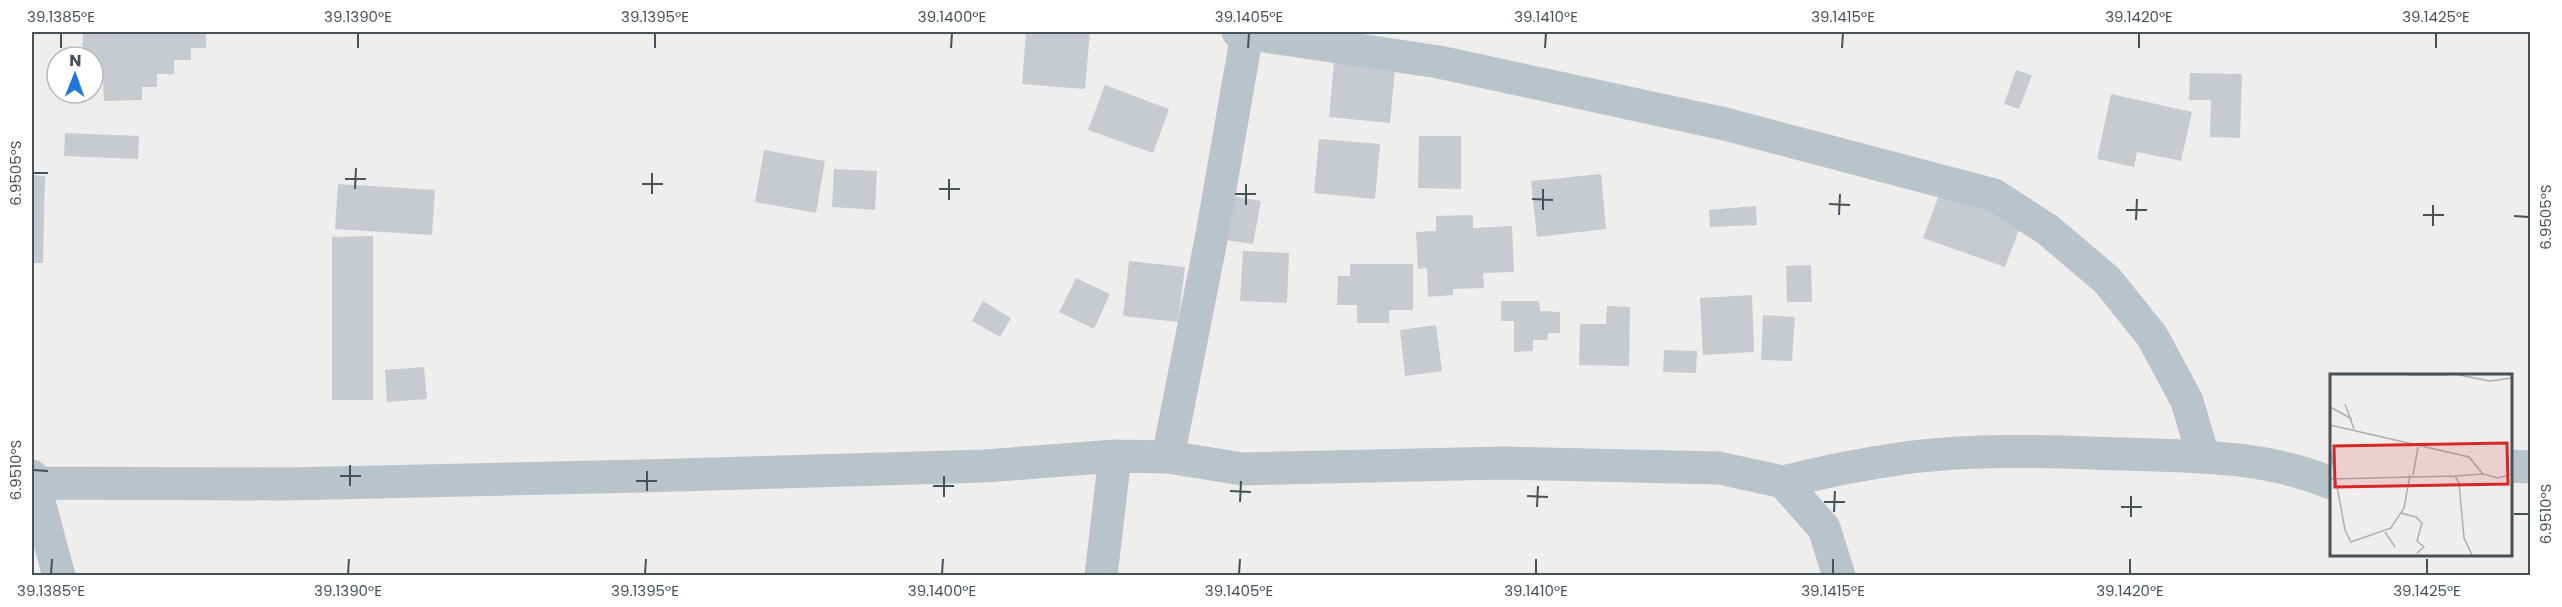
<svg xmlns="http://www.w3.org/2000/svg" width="2562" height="607" viewBox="0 0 2562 607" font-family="Poppins,sans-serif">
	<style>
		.building { fill: #c7cbd0 }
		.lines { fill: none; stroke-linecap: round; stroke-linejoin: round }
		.minor { stroke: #b9c3ca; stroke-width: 33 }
		.ticks { fill: none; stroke: #46525a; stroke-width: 2 }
		.inset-road { fill: none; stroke: #acafb2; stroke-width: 1.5 }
		.view { fill: #d62828; fill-opacity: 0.15; stroke: #d62828; stroke-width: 3 }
		.inset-edge { fill: none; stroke: #46525a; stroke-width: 3 }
		.neatline { fill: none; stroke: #46525a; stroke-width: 2 }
		.ticks-label { font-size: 15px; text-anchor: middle; fill: #46525a }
	</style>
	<rect width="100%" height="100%" fill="#f0eded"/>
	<!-- building -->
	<path class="building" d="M83,32H206V48H191V60H174V74H157V87H142V100L104,101L103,83H93V57H82Z
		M1026,32H1090L1085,89L1022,84Z
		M1334,62L1395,68L1390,123L1329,117Z
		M2016,70L2032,75L2019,109L2004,104Z
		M2190,73L2242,74L2240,138L2210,137L2211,100H2189Z
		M1105,85L1169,109L1153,153L1088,130Z
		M2111,94L2192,112L2181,161L2137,152L2134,167L2097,159Z
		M65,133L139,136L138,159L64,156Z
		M1419,136H1461V189L1418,188Z
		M1319,139L1380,144L1375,199L1314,193Z
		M764,150L825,161L816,213L755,202Z
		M834,169L877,171L875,210L832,207Z
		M1601,174L1606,229L1537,237L1531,181Z
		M32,175L45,176L43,263H32Z
		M338,184L435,190L432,235L335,229Z
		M1940,192L2022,222L2005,267L1923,238Z
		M1233,196L1261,201L1253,244L1225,240Z
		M1756,206L1757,225L1710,227L1709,210Z
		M1473,215V228L1512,226L1514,272L1483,273L1484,288L1453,289V295L1428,297L1427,268L1418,269L1416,232L1436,231V216Z
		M373,236V400H332V237Z
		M1243,251L1289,253L1287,303L1240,301Z
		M1129,261L1185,267L1178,322L1123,316Z
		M1350,264H1413V310H1389V323H1357V305H1337L1338,276H1350Z
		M1811,265L1812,302H1787L1786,266Z
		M1076,278L1110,294L1094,329L1059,312Z
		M1752,295L1754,352L1703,355L1700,298Z
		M983,301L1011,318L1000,337L972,321Z
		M1501,301H1539L1540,311L1560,312V333H1548L1547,340H1533V351L1514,352V321H1501Z
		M1607,306L1630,307L1629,366L1579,365L1580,324H1606Z
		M1763,315L1795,317L1792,361L1761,360Z
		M1436,325L1442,371L1405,376L1400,330Z
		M1664,350L1697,351L1696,373L1663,372Z
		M424,367L427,399L387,402L385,370Z"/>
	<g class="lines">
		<!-- minor -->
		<path class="minor" d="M1238,32L1439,62L1725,124L1994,195L2048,230L2107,280L2152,336L2187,401L2203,456
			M1168,457L1211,240L1247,34
			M2510,466L2530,467
			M32,476L59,576
			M1783,482C1826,471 1868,463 1912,457C1983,448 2055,452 2125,454C2194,456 2267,456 2331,483
			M32,483L286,484L642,476L985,466L1115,456L1168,457L1242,469L1504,463L1719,468L1783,482L1824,528L1839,576
			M1101,576L1115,456"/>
	</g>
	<!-- ticks -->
	<path class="ticks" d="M61,48V33M358,48V33M655,48V33M951,48L952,33M1248,48L1249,33M1545,48L1546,33M1842,48L1843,33M2139,48V33M2436,48V33M33,173H48M345,179H366M642,184H663M355,189L356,168M939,189H960M652,194V173M1235,194H1256M1532,199L1553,200M949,200V179M1829,204L1850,205M1246,205V184M1543,210V189M2126,210H2147M1839,215L1840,194M2423,215H2444M2514,216L2529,217M2136,220L2137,199M2433,226V205M33,470L48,471M340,476H361M636,481H657M350,486V465M933,486H954M647,491V471M1230,491L1251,492M1527,496L1548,497M944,497V476M1240,502L1241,481M1824,502H1845M1537,507L1538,486M2121,507H2142M1834,512L1835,491M2514,514H2529M2131,517V496M51,574L52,559M348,574L349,559M645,574L646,559M942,574L943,559M1239,574L1240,559M1536,574V559M1833,574V559M2130,574V559M2427,574V559"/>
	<!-- overview -->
	<g transform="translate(2330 374)">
		<rect width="182" height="182" fill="#f0eded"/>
		<path class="inset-road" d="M79,1H117M129,1L160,7L182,4M15,30L24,55M0,33L22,45M0,51L139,83L153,100M0,74L15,156L21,168L61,154L74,134L80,101M83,101L88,73M125,102L153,100L168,104L182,100M0,105L125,102L129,109L134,164L142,181M71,139L86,143L92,149L87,167L94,173L87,179M55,158L65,173"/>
		<path class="view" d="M177,69L178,110L5,113L4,72Z"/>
		<rect width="182" height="182" class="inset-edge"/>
	</g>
	<!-- border -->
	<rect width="2562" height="607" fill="none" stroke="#ffffff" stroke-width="66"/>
	<!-- north arrow -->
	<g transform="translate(75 75) rotate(1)"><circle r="28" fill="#ffffff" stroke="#b5babd" stroke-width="1.5"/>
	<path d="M0-4.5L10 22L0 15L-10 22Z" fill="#1e79d9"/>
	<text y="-9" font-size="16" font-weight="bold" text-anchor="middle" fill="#46525a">N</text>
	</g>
	<rect x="33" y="33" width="2496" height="541" class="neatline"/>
	<g class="ticks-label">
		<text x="61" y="22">39.1385°E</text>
		<text x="358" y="22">39.1390°E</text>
		<text x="655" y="22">39.1395°E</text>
		<text x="952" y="22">39.1400°E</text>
		<text x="1249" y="22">39.1405°E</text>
		<text x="1546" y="22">39.1410°E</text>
		<text x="1843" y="22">39.1415°E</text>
		<text x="2139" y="22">39.1420°E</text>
		<text x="2436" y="22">39.1425°E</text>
		<text transform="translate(16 173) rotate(-90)" y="5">6.9505°S</text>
		<text transform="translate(2546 217) rotate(-90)" y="5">6.9505°S</text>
		<text transform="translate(16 470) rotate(-90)" y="5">6.9510°S</text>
		<text transform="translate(2546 514) rotate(-90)" y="5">6.9510°S</text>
		<text x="51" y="596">39.1385°E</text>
		<text x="348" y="596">39.1390°E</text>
		<text x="645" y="596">39.1395°E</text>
		<text x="942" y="596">39.1400°E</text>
		<text x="1239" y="596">39.1405°E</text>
		<text x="1536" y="596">39.1410°E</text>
		<text x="1833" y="596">39.1415°E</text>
		<text x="2130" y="596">39.1420°E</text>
		<text x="2427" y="596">39.1425°E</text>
	</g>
</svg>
